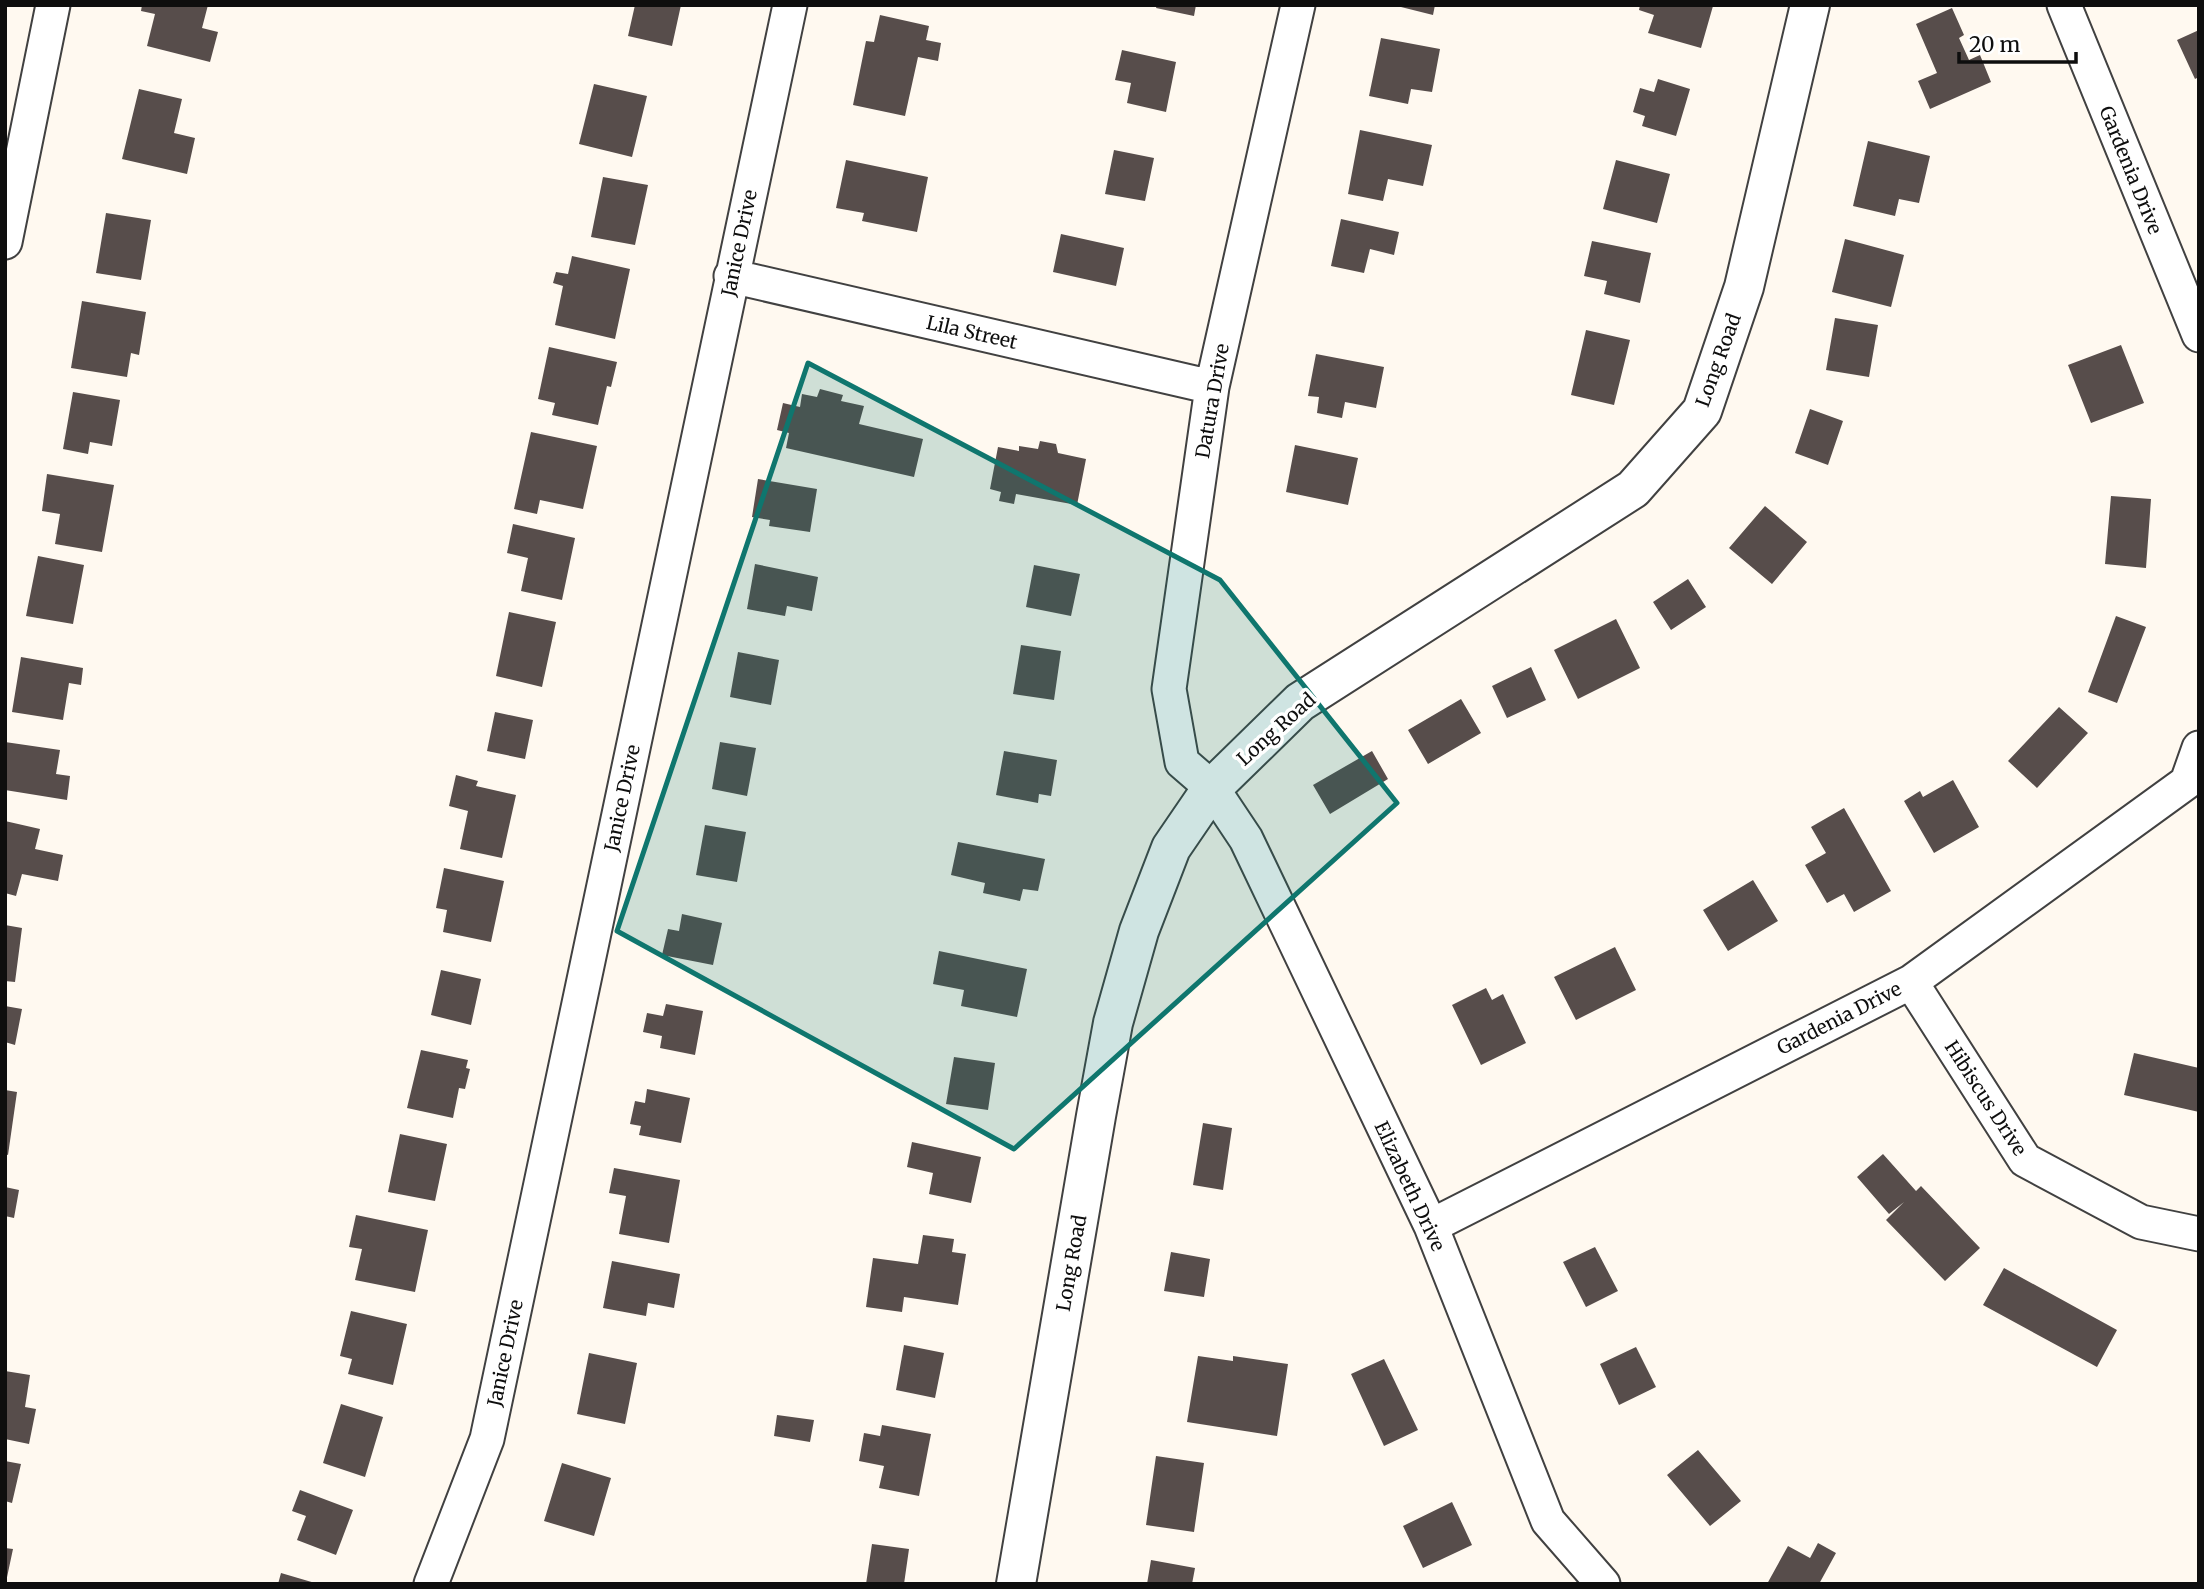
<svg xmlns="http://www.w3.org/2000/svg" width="2204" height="1589" viewBox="0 0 2204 1589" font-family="Merriweather,serif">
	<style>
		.building { fill: #574d4b }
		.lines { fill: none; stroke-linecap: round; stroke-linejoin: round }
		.minor-casing { stroke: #414141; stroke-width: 37 }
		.tertiary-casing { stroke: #414141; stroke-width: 42 }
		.minor { stroke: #fff; stroke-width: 33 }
		.tertiary { stroke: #fff; stroke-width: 38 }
		.marked { fill: #0f766e; fill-opacity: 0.2; stroke: #0f766e; stroke-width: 5; stroke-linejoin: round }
		.labels { text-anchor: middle; stroke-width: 7; stroke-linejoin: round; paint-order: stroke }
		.street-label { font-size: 19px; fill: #0e0e0e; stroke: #fff }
	</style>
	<rect width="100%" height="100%" fill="#fff9f0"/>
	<!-- building -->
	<path class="building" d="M142,5H208L202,28L218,32L210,62L147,46L155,14L141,11Z
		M635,5H681L672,46L628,36Z
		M1157,5H1196L1194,16L1156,8Z
		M1393,5H1435L1433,15Z
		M1640,5L1713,6L1701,48L1648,33L1654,15L1639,10Z
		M1952,8L1964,35L1959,38L1969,60L1980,55L1991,82L1930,109L1918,81L1937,73L1916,24Z
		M880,15L929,26L926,40L941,43L938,61L918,57L905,116L853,105L866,41L874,42Z
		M2199,30V77L2195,79L2177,40Z
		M1381,38L1440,49L1432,92L1411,89L1408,104L1369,96Z
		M1122,50L1176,62L1166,112L1127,103L1131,83L1115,80Z
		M1658,79L1690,89L1676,136L1642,126L1645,116L1633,112L1640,88L1654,92Z
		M594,84L647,96L632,157L579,144Z
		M139,89L182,99L174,133L195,138L187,174L122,159Z
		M1360,130L1432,145L1423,186L1388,179L1383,201L1348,194Z
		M1868,141L1930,156L1919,203L1899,199L1895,216L1853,206Z
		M1114,150L1154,158L1145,201L1105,194Z
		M846,160L928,177L917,232L862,221L864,213L836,208Z
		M1616,160L1670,174L1657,223L1603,209Z
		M603,177L648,185L635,245L591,237Z
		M106,213L151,220L141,280L96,273Z
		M1341,219L1399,232L1394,255L1370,249L1364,273L1331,266Z
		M1061,234L1124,248L1116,286L1053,272Z
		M1845,239L1904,255L1891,307L1832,292Z
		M1592,241L1651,253L1640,303L1604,294L1607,281L1584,276Z
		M572,256L630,269L615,339L555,325L563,286L553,283L556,272L568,274Z
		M82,301L146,312L139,355L131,353L127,377L71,368Z
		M1835,318L1878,325L1869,377L1826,370Z
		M1586,330L1630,340L1614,405L1571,395Z
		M2121,345L2144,403L2091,423L2068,365Z
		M549,347L617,362L611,387L607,386L598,425L552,415L555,403L538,399Z
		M1316,354L1384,367L1376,408L1345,402L1342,418L1317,413L1319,397L1308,396Z
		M820,389L843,395L841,401L864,406L859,424L923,439L914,477L786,448L789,433L777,430L783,403L800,407L802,394L817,397Z
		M73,392L120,400L112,446L90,442L88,454L63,449Z
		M1810,409L1843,421L1828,465L1795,453Z
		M531,432L597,446L583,509L540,500L537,514L514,509Z
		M1040,441L1056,444L1058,453L1086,459L1077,505L1016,494L1014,504L999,501L1001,492L990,489L998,447L1019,451V446L1038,449Z
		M1295,445L1358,458L1348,505L1286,492Z
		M47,474L114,485L102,552L55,544L60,514L42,511Z
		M758,479L817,489L810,532L769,526L770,520L752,517Z
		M2111,496L2151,499L2146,568L2105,564Z
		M1765,506L1807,542L1772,584L1729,548Z
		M513,524L575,538L562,600L521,591L528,558L507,553Z
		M38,556L84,565L73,624L26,616Z
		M755,564L818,577L812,611L787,606L785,616L747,609Z
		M1034,565L1080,574L1071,616L1026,607Z
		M1688,579L1706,607L1671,630L1653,602Z
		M509,612L556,622L542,687L496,676Z
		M2116,616L2146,627L2117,703L2088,692Z
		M1616,619L1640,668L1578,699L1554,650Z
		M1021,645L1061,651L1054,700L1013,694Z
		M738,652L779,660L771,705L730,697Z
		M21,657L83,668L81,685L69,683L63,720L12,712Z
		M1531,667L1546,700L1507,718L1492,686Z
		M1461,699L1481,733L1428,764L1408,730Z
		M2059,707L2088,733L2037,788L2008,761Z
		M495,712L533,720L525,759L487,751Z
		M5,742L60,750L56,774L70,776L67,800L5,790Z
		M720,742L756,748L747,796L712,789Z
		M1004,751L1057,760L1051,796L1039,794L1038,803L996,795Z
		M1372,751L1388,779L1330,814L1313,785Z
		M456,775L478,781L476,786L516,795L502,858L460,849L468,811L449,806Z
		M1953,780L1979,827L1934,853L1904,801L1920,791L1923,797Z
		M1844,808L1891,891L1854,912L1844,894L1827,903L1805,865L1826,853L1811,827Z
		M5,821L40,829L35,849L63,855L58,881L22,874L16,896L5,893Z
		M705,825L746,832L737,882L696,875Z
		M958,842L1045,859L1038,891L1023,889L1020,901L983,893L985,883L951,875Z
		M444,868L504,881L491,942L443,932L447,910L436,908Z
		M1753,880L1778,921L1728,951L1703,910Z
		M682,914L722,923L713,965L662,955L668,929L679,931Z
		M5,925L22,928L15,982L5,981Z
		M1615,947L1636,990L1576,1020L1554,977Z
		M939,951L1027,969L1017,1017L961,1006L964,990L933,984Z
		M441,970L481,979L471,1025L431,1015Z
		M1486,988L1492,1000L1503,994L1526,1043L1481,1065L1452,1005Z
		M666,1004L703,1011L695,1055L660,1048L662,1036L643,1032L647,1013L663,1016Z
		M5,1006L22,1009L15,1045L5,1042Z
		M421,1050L468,1060L466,1068L470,1069L465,1089L459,1088L453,1118L407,1108Z
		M2134,1053L2199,1068V1112L2124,1095Z
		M954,1057L995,1063L988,1110L946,1104Z
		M647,1089L690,1098L681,1143L639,1135L641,1126L630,1124L635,1101L645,1103Z
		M5,1090L17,1092L8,1155L5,1154Z
		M1203,1123L1232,1128L1223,1190L1193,1185Z
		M400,1134L447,1144L435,1201L388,1192Z
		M912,1142L981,1157L971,1203L929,1194L933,1173L907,1167Z
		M1883,1154L1916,1191L1921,1186L1980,1248L1945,1281L1886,1220L1904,1202L1889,1214L1857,1177Z
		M614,1168L680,1180L669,1243L619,1234L626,1196L609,1193Z
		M5,1187L19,1190L14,1218L5,1216Z
		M356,1215L428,1230L415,1292L355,1280L362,1249L349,1247Z
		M923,1235L954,1239L952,1252L966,1254L958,1305L904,1297L902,1312L866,1307L873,1258L918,1264Z
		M1595,1247L1618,1291L1586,1307L1563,1262Z
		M1171,1252L1210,1259L1204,1297L1164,1291Z
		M612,1261L680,1274L674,1308L648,1303L646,1316L603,1308Z
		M2004,1268L2117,1330L2097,1367L1983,1305Z
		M351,1311L407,1324L393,1385L348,1374L352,1359L340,1356Z
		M904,1345L944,1353L935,1398L896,1390Z
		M1636,1347L1656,1387L1619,1405L1600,1364Z
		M589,1353L637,1363L625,1424L577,1414Z
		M1198,1356L1233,1361V1356L1288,1364L1277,1436L1187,1422Z
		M1384,1359L1418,1430L1384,1446L1351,1374Z
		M5,1371L30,1375L25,1407L36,1409L29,1444L5,1439Z
		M341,1404L383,1417L365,1477L323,1463Z
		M777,1415L814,1420L810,1442L774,1436Z
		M882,1425L931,1434L919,1496L879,1488L884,1466L859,1461L864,1433L880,1436Z
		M1698,1450L1741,1501L1710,1526L1667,1475Z
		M1156,1456L1204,1463L1194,1532L1146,1525Z
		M5,1461L21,1464L12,1503L5,1501Z
		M562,1463L611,1478L594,1536L544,1521Z
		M300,1490L353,1510L336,1555L297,1540L306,1516L292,1511Z
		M1452,1502L1472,1545L1423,1568L1403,1526Z
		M1818,1543L1836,1553L1819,1584H1767L1788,1546L1810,1558Z
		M872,1544L909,1549L904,1584H866Z
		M5,1548L13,1549L6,1582H5Z
		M1151,1560L1195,1568L1192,1584H1147Z
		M281,1573L315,1583V1584H278Z"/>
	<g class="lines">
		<defs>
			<path id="minor" d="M1298,5L1212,387L1169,689L1182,762L1212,788L1246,839L1431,1226L1548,1521L1603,1584
				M2064,5L2199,335
				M5,242L53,5
				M731,276L1212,387
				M1911,982L2025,1160L2141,1222L2199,1234
				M1431,1226L1911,982L2187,782L2199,748
				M431,1584L487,1439L790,5"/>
			<path id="tertiary" d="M1016,1584L1096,1116L1113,1023L1139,931L1171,848L1212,788L1300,702L1633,489L1702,411L1744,287L1810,5"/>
		</defs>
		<!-- minor casing -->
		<use href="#minor" class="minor-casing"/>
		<!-- tertiary casing -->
		<use href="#tertiary" class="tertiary-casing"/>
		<!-- minor -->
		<use href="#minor" class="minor"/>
		<!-- tertiary -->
		<use href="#tertiary" class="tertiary"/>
	</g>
	<!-- marked area -->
	<path class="marked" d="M808,363L1220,580L1397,803L1014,1149L617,931Z"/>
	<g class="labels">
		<!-- street labels -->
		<g class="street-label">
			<text transform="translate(2131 170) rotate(68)" y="7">Gardenia Drive</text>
			<text transform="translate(739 243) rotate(-78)" y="7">Janice Drive</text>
			<text transform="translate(972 332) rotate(13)" y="7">Lila Street</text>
			<text transform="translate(1718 360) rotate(-70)" y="7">Long Road</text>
			<text transform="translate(1212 401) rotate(-80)" y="7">Datura Drive</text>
			<text transform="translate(1276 729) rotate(-42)" y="7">Long Road</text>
			<text transform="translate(622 798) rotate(-78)" y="7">Janice Drive</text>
			<text transform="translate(1839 1018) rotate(-27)" y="7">Gardenia Drive</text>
			<text transform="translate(1986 1098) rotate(57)" y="7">Hibiscus Drive</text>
			<text transform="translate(1410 1186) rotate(65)" y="7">Elizabeth Drive</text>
			<text transform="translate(1071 1263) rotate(-80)" y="7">Long Road</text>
			<text transform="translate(505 1353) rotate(-78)" y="7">Janice Drive</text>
		</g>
	</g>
	<!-- border -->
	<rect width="2204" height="1589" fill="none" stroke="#0e0e0e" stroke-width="14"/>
	<!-- scale -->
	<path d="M1959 52v10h117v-10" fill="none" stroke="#0e0e0e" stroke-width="3.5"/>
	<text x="1969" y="52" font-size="21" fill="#0e0e0e" stroke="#ffffff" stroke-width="5" paint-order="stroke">20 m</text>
</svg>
